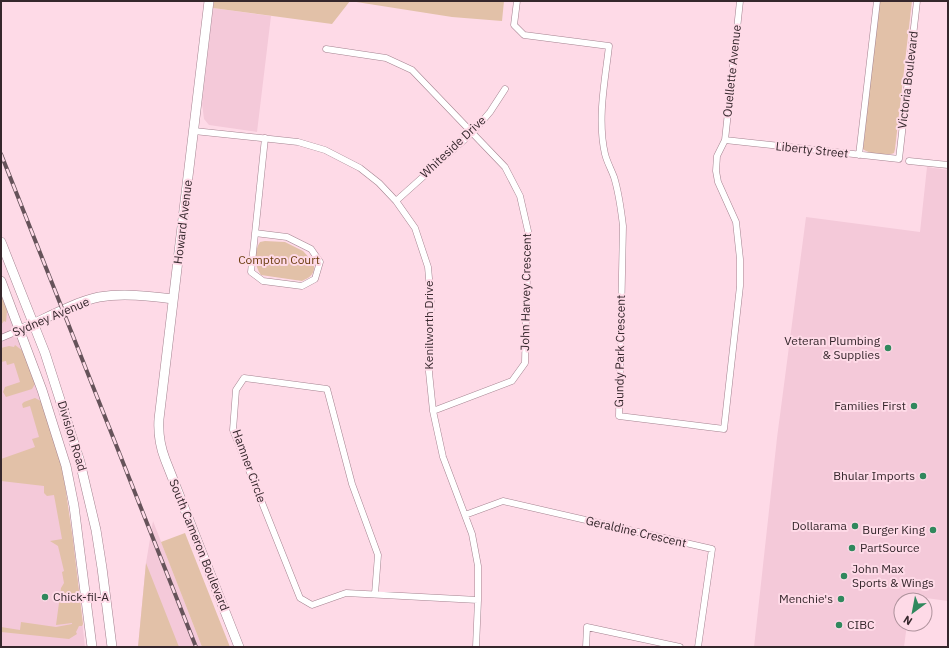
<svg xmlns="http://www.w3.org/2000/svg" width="949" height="648" viewBox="0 0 949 648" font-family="'IBM Plex Sans',sans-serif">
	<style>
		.built { fill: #f4c9d9 }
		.green { fill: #e2c1a8 }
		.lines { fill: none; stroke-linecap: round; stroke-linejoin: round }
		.street-casing { stroke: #a48390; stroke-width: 7 }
		.secondary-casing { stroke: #a48390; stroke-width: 10 }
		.street { stroke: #fff; stroke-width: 6 }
		.secondary { stroke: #fff; stroke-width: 9 }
		.rail-casing { stroke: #66535a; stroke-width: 4 }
		.rail { stroke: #fedae7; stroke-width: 2.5; stroke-dasharray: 8; stroke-linecap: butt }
		.poi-dot { fill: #30885d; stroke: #fedae7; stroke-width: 1.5 }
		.labels { text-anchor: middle; stroke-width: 4; stroke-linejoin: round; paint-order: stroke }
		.street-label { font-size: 12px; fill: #35272c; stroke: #fedae7 }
		.park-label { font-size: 12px; fill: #6b3d0f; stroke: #fedae7 }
		.poi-label { font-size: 12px; fill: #35272c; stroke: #fedae7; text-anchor: end }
	</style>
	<rect width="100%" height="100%" fill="#fedae7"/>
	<!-- built -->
	<path class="built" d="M213,8L271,16L257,132L209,125L204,119L202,103Z
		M927,167L948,170V601L911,596L910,600H901V624H907L904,647H754L777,438L806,217L920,232Z
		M1,292L22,345L52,432L73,540L85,647H1Z
		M153,521L202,647H138L146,563Z"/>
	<!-- green -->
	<path class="green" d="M214,1H504L502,21L452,17L350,1L332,24L213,8Z
		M879,1H912L895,149L894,153C887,156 868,154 863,149Z
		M265,241L285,242L303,251L314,263C315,273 312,277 302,281L261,275C254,266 254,251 260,242Z
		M1,292L7,311L6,322L4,321L1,325Z
		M15,345L23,351L35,384L32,389L6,397L3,392L5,387L20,382L14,363L7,365L6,361L1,362V348L9,346L14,347Z
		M35,398L41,401L63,471L73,540L83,624L82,626H79L76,632L77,634L69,639L1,632V627L20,630L21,622L56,627L72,624V623L56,625L61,588L64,583L62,572L64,571L58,546L50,541L62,539L54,495L47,496L44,493V486L1,481V459L35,447L32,439L39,437L30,406L23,408L22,404L24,402Z
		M185,533L230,647H202L161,542Z
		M146,563L179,647H138Z"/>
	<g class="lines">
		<defs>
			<path id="street" d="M517,1L514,25L524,35L609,46C605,81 597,119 605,154C607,162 611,169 614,177C619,193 621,209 623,226L619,416L724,429L740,286V259L736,222L718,182L716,171L717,156L725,140L740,1
				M326,49L386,58L412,70L505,167L520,196L528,231L525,363L512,381L433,411
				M194,131L298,142L325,150L360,168L379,183L396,201L415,228L428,267L431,301L429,372L433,411L443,457L472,534L478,566V600L476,647
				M725,140L899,159L917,1
				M859,155L877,1
				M909,161L948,165
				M396,201L473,132L490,112L505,89
				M255,233L287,237L311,249L320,262L315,279L302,286L263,281L251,272L265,138
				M1,338L20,330
				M465,515L503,501L712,549L698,647
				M375,594L378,555L352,484L327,389L244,378L236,390L233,430L300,598L312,605L346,593L478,600
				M586,647L587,627L680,647"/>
			<path id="secondary" d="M209,1L159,419C158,434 160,446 165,459L239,647
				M1,242L45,353L80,462L96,530L102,568L112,647
				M1,281L42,390L66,466L74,506L92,647
				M20,330C45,319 72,303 99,297C123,293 149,296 173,299"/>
		</defs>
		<!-- street casing -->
		<use href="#street" class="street-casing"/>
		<!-- secondary casing -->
		<use href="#secondary" class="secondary-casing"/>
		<!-- street -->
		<use href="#street" class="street"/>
		<!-- secondary -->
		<use href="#secondary" class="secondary"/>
		<defs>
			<path id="rail" d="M1,154L196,647"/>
		</defs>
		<!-- rail casing -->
		<use href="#rail" class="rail-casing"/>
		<!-- rail -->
		<use href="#rail" class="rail"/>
	</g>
	<!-- markers -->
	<g class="poi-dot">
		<circle cx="888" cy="348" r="4"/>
		<circle cx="914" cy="406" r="4"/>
		<circle cx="923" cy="476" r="4"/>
		<circle cx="855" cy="526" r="4"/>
		<circle cx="933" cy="530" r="4"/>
		<circle cx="852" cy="548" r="4"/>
		<circle cx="844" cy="576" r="4"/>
		<circle cx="45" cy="597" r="4"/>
		<circle cx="841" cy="599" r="4"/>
		<circle cx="839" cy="625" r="4"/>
	</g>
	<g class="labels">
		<!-- street labels -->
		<g class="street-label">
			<text transform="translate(732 71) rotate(-84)" y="4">Ouellette Avenue</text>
			<text transform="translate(908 80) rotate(-83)" y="4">Victoria Boulevard</text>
			<text transform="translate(453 147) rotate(-43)" y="4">Whiteside Drive</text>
			<text transform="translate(812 150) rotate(6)" y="4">Liberty Street</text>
			<text transform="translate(183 222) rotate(-83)" y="4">Howard Avenue</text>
			<text transform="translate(526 292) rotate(-89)" y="4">John Harvey Crescent</text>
			<text transform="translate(51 317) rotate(-23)" y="4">Sydney Avenue</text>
			<text transform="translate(429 325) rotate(-90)" y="4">Kenilworth Drive</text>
			<text transform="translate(620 351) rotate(-89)" y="4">Gundy Park Crescent</text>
			<text transform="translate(72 436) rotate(73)" y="4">Division Road</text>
			<text transform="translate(249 466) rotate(70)" y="4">Hamner Circle</text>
			<text transform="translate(636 532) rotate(13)" y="4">Geraldine Crescent</text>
			<text transform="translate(199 545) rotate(68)" y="4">South Cameron Boulevard</text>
		</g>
		<!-- park labels -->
		<g class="park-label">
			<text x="279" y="264">Compton Court</text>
		</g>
		<!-- poi labels -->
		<g class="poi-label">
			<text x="880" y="345">Veteran Plumbing<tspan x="880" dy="14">&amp; Supplies</tspan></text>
			<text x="906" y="410">Families First</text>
			<text x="915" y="480">Bhular Imports</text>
			<text x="847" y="530">Dollarama</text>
			<text x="925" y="534">Burger King</text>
			<text x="860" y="552" text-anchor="start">PartSource</text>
			<text x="852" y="573" text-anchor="start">John Max<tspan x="852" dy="14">Sports &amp; Wings</tspan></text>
			<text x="53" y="601" text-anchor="start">Chick-fil-A</text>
			<text x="833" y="603">Menchie's</text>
			<text x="847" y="629" text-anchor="start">CIBC</text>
		</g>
	</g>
	<!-- border -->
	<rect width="949" height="648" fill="none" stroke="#35272c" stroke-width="4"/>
	<!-- north arrow -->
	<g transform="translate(913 612) rotate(212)"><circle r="19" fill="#fedae7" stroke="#ae929c"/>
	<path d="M0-3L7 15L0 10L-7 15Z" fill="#30885d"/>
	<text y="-6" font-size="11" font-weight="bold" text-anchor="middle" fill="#35272c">N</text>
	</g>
</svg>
